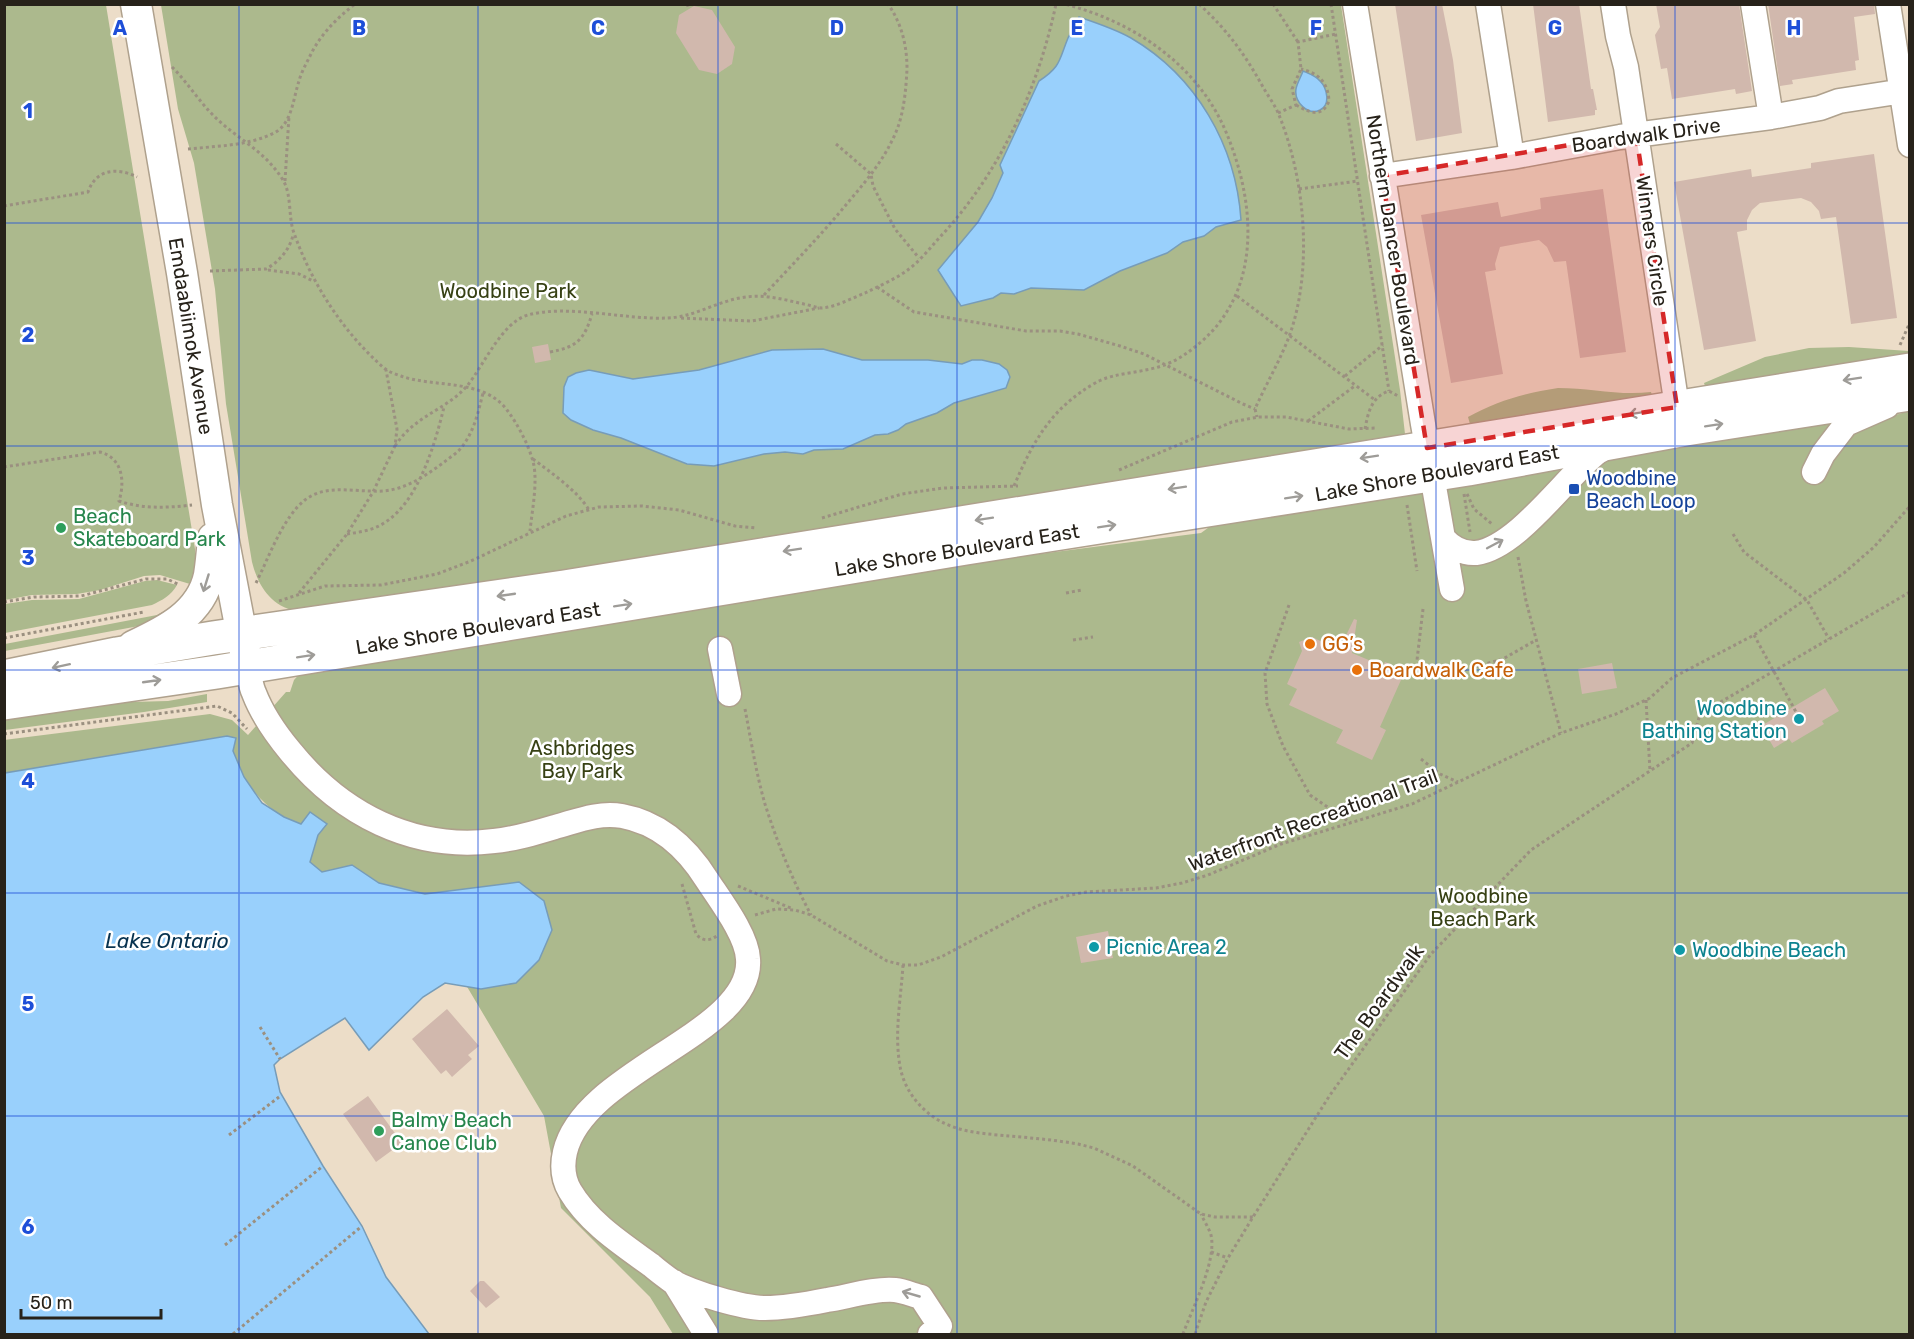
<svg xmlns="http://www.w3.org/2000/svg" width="1914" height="1339" viewBox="0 0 1914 1339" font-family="Rubik,sans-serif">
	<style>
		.green { fill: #acb98d }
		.water { fill: #99d0fc; stroke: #779cb8; stroke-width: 1.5 }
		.building { fill: #d1b8ad }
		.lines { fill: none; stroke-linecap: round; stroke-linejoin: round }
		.minor-casing { stroke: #afa18d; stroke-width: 27 }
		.major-casing { stroke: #afa18d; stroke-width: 33 }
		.highway-casing { stroke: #afa18d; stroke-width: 36 }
		.path { stroke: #9b9080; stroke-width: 3; stroke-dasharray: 3 3; stroke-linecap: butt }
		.minor { stroke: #fff; stroke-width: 24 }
		.major { stroke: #fff; stroke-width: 30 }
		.highway { stroke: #fff; stroke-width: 33 }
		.oneway { stroke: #9e9c98 }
		.marked { fill: #d62828; fill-opacity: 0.2; stroke: #d62828; stroke-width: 4.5; stroke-dasharray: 12 8; stroke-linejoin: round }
		.grid { fill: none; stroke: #1d4ed8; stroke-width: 1.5; stroke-opacity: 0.55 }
		.transit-dot { fill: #1a4fb4; stroke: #fff; stroke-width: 2 }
		.leisure-dot { fill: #2e9e5b; stroke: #fff; stroke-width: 2 }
		.food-dot { fill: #e8710a; stroke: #fff; stroke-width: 2 }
		.culture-dot { fill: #0f9aa8; stroke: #fff; stroke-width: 2 }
		.labels { text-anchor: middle; stroke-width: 5; stroke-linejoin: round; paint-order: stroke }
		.street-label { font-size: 20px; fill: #27221a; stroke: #fff }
		.park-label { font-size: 20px; fill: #374114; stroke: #fff }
		.transit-label { font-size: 20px; fill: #164399; stroke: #fff; text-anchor: start }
		.leisure-label { font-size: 20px; fill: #27864d; stroke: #fff; text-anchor: start }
		.food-label { font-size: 20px; fill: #c56008; stroke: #fff; text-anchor: start }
		.culture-label { font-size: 20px; fill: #0d838f; stroke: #fff; text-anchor: start }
		.water-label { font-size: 21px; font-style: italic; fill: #083350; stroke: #fff }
		.grid-label { font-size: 20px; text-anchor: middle; font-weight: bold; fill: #1d4ed8; stroke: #fff; stroke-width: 5; stroke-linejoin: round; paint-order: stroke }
	</style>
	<rect width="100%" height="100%" fill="#ecddc8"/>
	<!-- green -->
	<path class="green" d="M5,4L106,5L195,549V567L190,584L160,575L144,576L100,590L77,594L32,595L5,600Z
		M161,5H1341L1400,390L1405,434C1036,500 667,557 296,611C271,606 258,586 252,562L226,404L215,289L194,163L178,109Z
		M1849,347L1909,351V358L1716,388L1705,386L1704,383L1765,357L1809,348Z
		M1558,388C1590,388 1620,396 1651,392L1652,395L1643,399L1470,424L1468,417C1497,401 1525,393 1558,388Z
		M1909,411V1334H673L650,1297L561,1208L544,1116L466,985L481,989L465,890L426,894L379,883L352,865L322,872L310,862L318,835L327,824C319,824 310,825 303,824C275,821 237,779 233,752C233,748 235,742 235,738L227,736L5,773L4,740L210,714L232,720L248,735L286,692H290L294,680L305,668L873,571L1024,556L1201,533L1223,517L1842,413L1855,427Z
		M157,580L177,585C171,596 162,600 152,605L5,633V604L32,600L79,599L145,581Z
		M170,608L174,612L155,623L5,651V644L157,615Z
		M207,694V702L144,712L5,730V718L94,703L168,701Z"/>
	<!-- water -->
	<path class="water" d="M1079,17C1097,23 1115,29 1131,38C1196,76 1236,145 1241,220L1216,227L1204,236L1183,242L1167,253L1120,271L1084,290L1031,288L1014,294L1001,293L993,298L961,306L938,270L978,222L992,198L1003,173L1000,165L1039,81C1061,67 1059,60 1068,38C1071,31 1076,24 1079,17Z
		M1303,71C1310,74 1316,76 1320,81C1327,88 1331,105 1320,110C1308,116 1294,102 1296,89C1297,83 1301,77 1303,71Z
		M823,349L862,360H928L962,364L972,360H982L999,364L1007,370L1010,377L1006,388L954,403L937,413L906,424L898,430L888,434L875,435L843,449L814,450L803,454L785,452L764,454L714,466L687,464L621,438L593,430L571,420L563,413L564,387L568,377L576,373L589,370L633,379L699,370L772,350Z
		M227,736L236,738L233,751L244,777L262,803L284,817L301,824L310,812L327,824L318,835L310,862L322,872L352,865L379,883L425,894L519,882L544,901L552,930L539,960L516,983L481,989L445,983L423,997L369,1050L345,1018L280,1059L274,1065L280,1092L323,1166L362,1226L386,1277L429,1334H5V773Z"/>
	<!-- building -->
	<path class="building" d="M1395,4H1442L1453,60L1462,133L1416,141Z
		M1533,4H1579L1591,89H1593L1597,110H1595V115L1548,122Z
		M1656,4H1739L1752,91L1736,94L1735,89L1672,99L1667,68L1661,69L1656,41L1655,35L1660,27Z
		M1768,4H1874L1875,14L1854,17L1859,60L1855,61L1856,70L1792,80L1793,84L1780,86Z
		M694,6L712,10L735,47L732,64L717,74L699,70L676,33L679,15Z
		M1874,154L1897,318L1851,324L1836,217L1821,219L1819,211L1811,202L1801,198L1760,203L1752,210L1747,220V230L1737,232L1756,341L1704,350L1674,182L1751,169L1752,177L1811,168V163Z
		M1603,189L1626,352L1580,358L1566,261L1554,262L1547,247L1539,240L1500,247L1495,264L1496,270L1485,272L1503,374L1451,383L1421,215L1498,202L1501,217L1541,209L1540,198Z
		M548,344L551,360L535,363L532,347Z
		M1354,619L1357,620L1352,653L1383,666L1385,662L1405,671L1380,727L1386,730L1372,760L1336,743L1343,730L1289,705L1297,689L1287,684L1302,651L1299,642L1312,637L1339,650Z
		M1612,663L1617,688L1582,694L1578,669Z
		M1825,688L1839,711L1822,721L1824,724L1792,743L1789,739L1774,748L1761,726Z
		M1108,931L1113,958L1081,963L1076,937Z
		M447,1009L479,1046L468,1055L472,1059L452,1077L446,1070L441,1074L412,1039Z
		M368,1096L402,1143L376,1162L343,1114Z
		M480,1281H484L500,1297L486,1308L470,1291Z"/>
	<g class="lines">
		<defs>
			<path id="minor" d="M1355,4L1423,424L1452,589
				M1488,4L1512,157
				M1613,4L1618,36L1626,67L1677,407
				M1753,4L1771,117
				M1888,4L1910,145
				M1382,176L1512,157L1620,137L1771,117L1820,108L1839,101L1910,90
				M1814,472L1823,454L1846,424L1887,406
				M1443,538C1451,547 1463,554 1476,553C1516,548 1564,480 1594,455C1598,451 1604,449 1609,445
				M720,649L729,694
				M248,666C250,675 250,685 254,693C262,714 276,734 290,751C341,814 412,851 494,841C515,839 535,833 555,827C577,821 598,812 622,816C660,823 687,848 707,880C720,900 747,935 748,959C754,1033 584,1070 565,1152C562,1165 563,1179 570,1191C589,1223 622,1244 651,1265C658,1271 666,1277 673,1282C693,1293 743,1308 765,1308C786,1308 807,1304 827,1300C847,1297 875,1288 895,1290C904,1291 913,1295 921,1297L940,1326L930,1334
				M674,1282L706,1334"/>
			<path id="major" d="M136,4L182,273L217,505L246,657
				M133,646C165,631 201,614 209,575C211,563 212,550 213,538"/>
			<path id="highway" d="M4,677L117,654L213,638L564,587L1910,370
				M4,703L217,672L966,548L1468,469L1686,429L1910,394"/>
		</defs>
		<!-- minor casing -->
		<use href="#minor" class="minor-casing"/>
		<!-- major casing -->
		<use href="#major" class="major-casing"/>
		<!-- highway casing -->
		<use href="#highway" class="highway-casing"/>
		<!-- path -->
		<path class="path" d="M687,4L689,9
			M1199,4C1228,31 1244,53 1263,87C1268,96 1275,105 1279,115C1305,179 1313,268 1290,334C1281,359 1266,384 1255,409L1257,417
			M1273,4L1298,42
			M1331,4L1389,391
			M172,67C186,81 197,98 210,112C234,138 263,148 283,180C292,195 288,217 294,233C312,284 343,332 384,368C389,372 395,374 401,376C434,388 483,378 507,410C517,423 527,442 532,458C539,478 532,510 530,531
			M1296,105C1310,113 1322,118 1329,101C1328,83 1319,73 1301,69
			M1278,113L1296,105L1292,89L1301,69L1298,42L1336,34
			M836,144L871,174L873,186L895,229L919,258
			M188,149C216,146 248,146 274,133C292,124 293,99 299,81C301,73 306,64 310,56C320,35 336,19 355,4
			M285,181L289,116
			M1299,189L1358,181
			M4,206L88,192C96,169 117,167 137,177
			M268,270L299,274L313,281
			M210,271L266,269C279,262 290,249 293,235
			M877,287L914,312L1026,331H1060L1078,334L1120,346L1144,354L1243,404L1255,409
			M764,295C793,264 823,233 850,200C868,179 885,158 896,132C904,113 906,89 907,69C907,46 902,24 888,4
			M1237,296L1375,400
			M681,318L752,321L819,308
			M1900,345L1910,322
			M550,352C577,347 584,340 592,314
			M1345,376L1383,345
			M1308,421L1356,385
			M1365,429C1368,413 1371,397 1389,391L1398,396
			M395,446C415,415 445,411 467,386C484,365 502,322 528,315C567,304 626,320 668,318C695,317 719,300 746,297C766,294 785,300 804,304C810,305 816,308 822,308C836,307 852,298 865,293C879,286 896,279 909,269C920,261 930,248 940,237C1000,173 1038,89 1056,4
			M533,459C550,472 578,491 589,510
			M4,467L100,452C123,458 125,482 119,501C143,509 166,508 192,505
			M1119,470L1232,422L1258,417H1286L1349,429L1377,428
			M1014,486C1033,441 1052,407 1097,382C1115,372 1146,373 1167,364C1180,359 1190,351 1201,342C1263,288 1255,201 1226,132C1198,65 1133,21 1064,4
			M1464,494L1470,532
			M1467,494L1474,509L1492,524
			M1407,505L1417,571
			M822,518L902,494L943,488L1018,486
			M347,534C361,532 375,530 387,521C419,499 435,444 444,407
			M1733,534L1744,552L1807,600L1829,639
			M1518,557L1526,601L1561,733
			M256,583C269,557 283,517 305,500C324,485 350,491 372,491C400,493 421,479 443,463C449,458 456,454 461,448C474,432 478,413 483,393
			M299,593L347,534L373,492L395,446L397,429L386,370
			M1066,593L1082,590
			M279,601L325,586L381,585L437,574L471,561L566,516L599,507L642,506L679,510L735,526L756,528
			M4,602L34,597L81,596L146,579H167L180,585
			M1289,605L1265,673L1267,704L1283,746L1310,795L1351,823
			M1423,609L1417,660L1422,666L1460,671L1503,659L1536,640
			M1754,635L1796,712
			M4,638L144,612
			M1073,640L1093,637
			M1646,700L1650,771
			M745,709C751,740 756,773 765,804C777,842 792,879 811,915
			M4,734L217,706L232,713L247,729
			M1421,759L1440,774L1458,782
			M682,884L696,934C703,942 710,941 718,935
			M738,886L793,909
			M755,915L776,909L795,910L811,915L887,961L903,965H918L941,957L1037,906L1066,896L1086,892L1156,888L1182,883L1208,875L1281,844L1412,804L1561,733L1616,714L1650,698L1672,678L1754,635L1844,573L1874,547L1910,506
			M903,965C901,998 894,1033 900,1066C904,1091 923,1114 946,1124C965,1133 989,1134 1009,1136C1032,1138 1055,1140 1078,1144L1094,1148L1133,1166L1201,1214L1215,1217H1253
			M260,1027L280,1059
			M229,1135L279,1097
			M225,1245L323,1166
			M1211,1252L1228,1258
			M233,1334L362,1226
			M1183,1334C1192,1309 1217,1261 1211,1235C1209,1228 1204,1221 1201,1214
			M1195,1334L1206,1302L1228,1258L1253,1217L1330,1095L1431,954L1531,850L1692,743L1700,714L1910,592"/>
		<!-- minor -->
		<use href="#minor" class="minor"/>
		<!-- major -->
		<use href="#major" class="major"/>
		<!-- highway -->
		<use href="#highway" class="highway"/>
	</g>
	<!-- one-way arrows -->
	<defs><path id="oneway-shaft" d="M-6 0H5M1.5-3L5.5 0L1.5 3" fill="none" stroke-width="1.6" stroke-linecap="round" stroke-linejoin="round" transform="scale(1.5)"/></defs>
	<g class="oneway">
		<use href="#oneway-shaft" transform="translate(1852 379) rotate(171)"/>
		<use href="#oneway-shaft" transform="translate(1638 413) rotate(171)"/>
		<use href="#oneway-shaft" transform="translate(1714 425) rotate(-9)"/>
		<use href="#oneway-shaft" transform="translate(1369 457) rotate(171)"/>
		<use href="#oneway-shaft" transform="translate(1177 488) rotate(171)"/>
		<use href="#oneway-shaft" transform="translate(1294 497) rotate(-9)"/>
		<use href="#oneway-shaft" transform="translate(984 519) rotate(171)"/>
		<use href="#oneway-shaft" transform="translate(1107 526) rotate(-9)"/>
		<use href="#oneway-shaft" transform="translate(1495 544) rotate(-28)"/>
		<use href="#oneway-shaft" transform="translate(792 550) rotate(171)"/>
		<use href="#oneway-shaft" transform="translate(206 583) rotate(107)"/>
		<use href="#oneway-shaft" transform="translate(506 595) rotate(172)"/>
		<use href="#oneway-shaft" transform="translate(623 605) rotate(-9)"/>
		<use href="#oneway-shaft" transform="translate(306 656) rotate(-9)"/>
		<use href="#oneway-shaft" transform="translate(61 666) rotate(168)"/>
		<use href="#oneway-shaft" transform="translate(152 681) rotate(-8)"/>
		<use href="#oneway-shaft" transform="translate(911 1294) rotate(-164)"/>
	</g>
	<!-- marked area -->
	<path class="marked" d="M1636,134L1677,407L1427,448L1382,176Z"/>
	<!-- grid -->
	<path class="grid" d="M239,4V1334M478,4V1334M718,4V1334M957,4V1334M1196,4V1334M1436,4V1334M1675,4V1334M4,223H1910M4,446H1910M4,670H1910M4,893H1910M4,1116H1910"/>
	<!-- markers -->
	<rect class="transit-dot" x="1568" y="483" width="12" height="12" rx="3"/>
	<g class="leisure-dot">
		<circle cx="61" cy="528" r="6"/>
		<circle cx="379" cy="1131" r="6"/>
	</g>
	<g class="food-dot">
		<circle cx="1310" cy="644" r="6"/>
		<circle cx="1357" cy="670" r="6"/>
	</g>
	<g class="culture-dot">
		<circle cx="1799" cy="719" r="6"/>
		<circle cx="1094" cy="947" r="6"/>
		<circle cx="1680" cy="950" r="6"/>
	</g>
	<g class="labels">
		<!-- street labels -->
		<g class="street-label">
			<text transform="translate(1646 135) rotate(-8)" y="7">Boardwalk Drive</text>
			<text transform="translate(1393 240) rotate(81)" y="7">Northern Dancer Boulevard</text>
			<text transform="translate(1652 241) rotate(82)" y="7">Winners Circle</text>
			<text transform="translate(191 336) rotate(81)" y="7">Emdaabiimok Avenue</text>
			<text transform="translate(1437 473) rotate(-10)" y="7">Lake Shore Boulevard East</text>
			<text transform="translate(957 550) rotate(-9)" y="7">Lake Shore Boulevard East</text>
			<text transform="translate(478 628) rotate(-9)" y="7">Lake Shore Boulevard East</text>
			<text transform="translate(1313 820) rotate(-20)" y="7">Waterfront Recreational Trail</text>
			<text transform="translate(1379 1002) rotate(-54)" y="7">The Boardwalk</text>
		</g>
		<!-- park labels -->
		<g class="park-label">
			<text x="508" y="298">Woodbine Park</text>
			<text x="582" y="755">Ashbridges<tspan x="582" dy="23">Bay Park</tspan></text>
			<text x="1483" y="903">Woodbine<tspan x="1483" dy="23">Beach Park</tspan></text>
		</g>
		<!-- transit labels -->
		<g class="transit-label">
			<text x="1586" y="485">Woodbine<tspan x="1586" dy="23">Beach Loop</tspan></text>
		</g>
		<!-- leisure labels -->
		<g class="leisure-label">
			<text x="73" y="523">Beach<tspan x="73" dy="23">Skateboard Park</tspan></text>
			<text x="391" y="1127">Balmy Beach<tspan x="391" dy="23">Canoe Club</tspan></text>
		</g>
		<!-- food labels -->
		<g class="food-label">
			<text x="1322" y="651">GG’s</text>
			<text x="1369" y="677">Boardwalk Cafe</text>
		</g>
		<!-- culture labels -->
		<g class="culture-label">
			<text x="1787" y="715" text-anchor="end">Woodbine<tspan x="1787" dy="23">Bathing Station</tspan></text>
			<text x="1106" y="954">Picnic Area 2</text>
			<text x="1692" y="957">Woodbine Beach</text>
		</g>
		<!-- water labels -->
		<g class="water-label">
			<text x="167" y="948">Lake Ontario</text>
		</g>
	</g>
	<g class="grid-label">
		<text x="120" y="35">A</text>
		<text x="359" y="35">B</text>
		<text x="598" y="35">C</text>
		<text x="837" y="35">D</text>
		<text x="1077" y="35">E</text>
		<text x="1316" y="35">F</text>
		<text x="1555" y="35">G</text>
		<text x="1794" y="35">H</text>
		<text x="28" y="118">1</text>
		<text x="28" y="342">2</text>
		<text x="28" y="565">3</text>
		<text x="28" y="788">4</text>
		<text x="28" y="1011">5</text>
		<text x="28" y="1234">6</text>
	</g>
	<!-- border -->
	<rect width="1914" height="1339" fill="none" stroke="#27221a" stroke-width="12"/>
	<!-- scale -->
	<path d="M21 1309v9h140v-9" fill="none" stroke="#27221a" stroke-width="3"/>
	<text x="30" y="1309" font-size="18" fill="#27221a" stroke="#ffffff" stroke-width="4.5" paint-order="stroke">50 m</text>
</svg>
